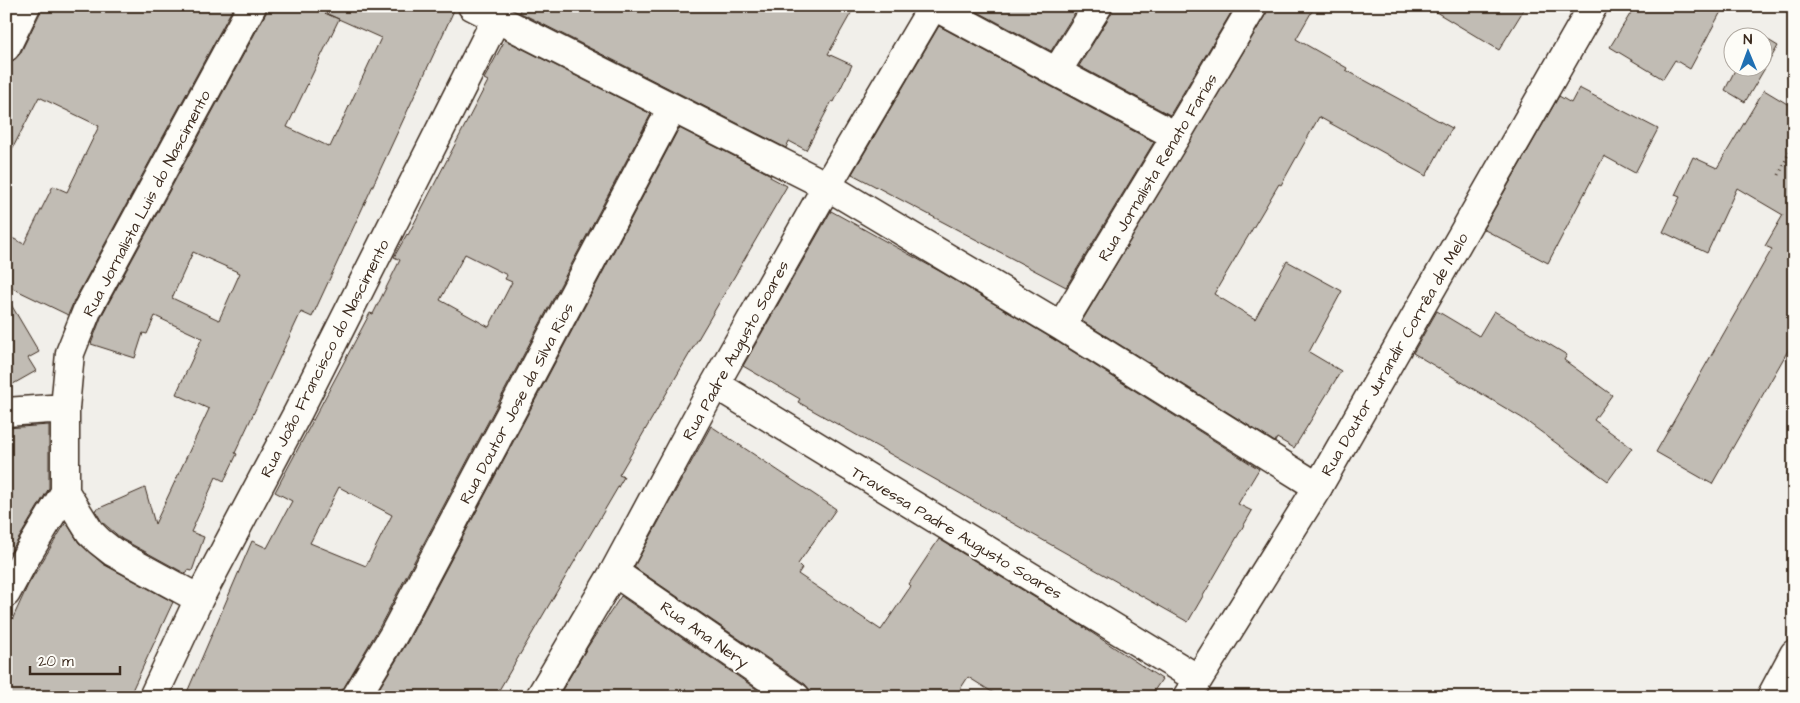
<svg xmlns="http://www.w3.org/2000/svg" width="1800" height="703" viewBox="0 0 1800 703" font-family="'Architects Daughter',sans-serif">
	<style>
		.building { fill: #c1bcb4; stroke: #3b2a1e; fill-rule: evenodd }
		.lines { fill: none; stroke-linecap: round; stroke-linejoin: round }
		.minor-casing { stroke: #3b2a1e; stroke-width: 31 }
		.tertiary-casing { stroke: #3b2a1e; stroke-width: 31 }
		.path { stroke: #3b2a1e; stroke-width: 3; stroke-dasharray: 1 4; stroke-linecap: butt }
		.minor { stroke: #fdfcf7; stroke-width: 28 }
		.tertiary { stroke: #fdfcf7; stroke-width: 28 }
		.labels { text-anchor: middle; stroke-width: 4; stroke-linejoin: round; paint-order: stroke }
		.street-label { font-size: 16px; fill: #3b2a1e; stroke: #fdfcf7 }
	</style>
	<rect width="100%" height="100%" fill="#f1efea"/>
	<filter id="ink" filterUnits="userSpaceOnUse"><feTurbulence type="fractalNoise" baseFrequency=".02" numOctaves="2"/><feDisplacementMap in="SourceGraphic" scale="10" xChannelSelector="R" yChannelSelector="G"/><feConvolveMatrix kernelMatrix="1 2 1 2 8 2 1 2 1" color-interpolation-filters="sRGB"/></filter>
	<g filter="url(#ink)">
		<!-- building -->
		<path class="building" d="M41,6H234L74,301L68,315L6,285V235L24,244L53,186L67,192L99,126L39,97L6,161V62L14,60L20,54L40,13Z
			M268,6H456L312,317L301,312L235,453L237,454L224,481L216,477L191,532L204,537L192,571L188,570L186,574L122,539L102,522L95,510L145,488L155,524L209,409L176,394L202,338L155,316L147,334L143,333L135,358L91,344L102,315L266,13ZM325,13L381,38L330,147L287,127L339,19ZM193,252L240,273L219,320L172,298Z
			M522,6H855L828,54L852,65L834,102L832,101L806,150L789,141L786,148L519,12Z
			M967,6H1079L1051,51Z
			M1114,6H1235L1170,115L1079,66L1111,14Z
			M1269,6H1315L1296,39L1347,68L1346,70L1452,128L1426,176L1319,117L1281,185L1279,184L1214,294L1255,319L1287,261L1342,291L1309,352L1341,371L1294,448L1277,438L1275,442L1082,321L1266,14Z
			M1426,6H1526L1499,50Z
			M1635,6H1724L1690,69L1675,60L1663,79L1610,47Z
			M939,26L1154,142L1066,287L852,174Z
			M1753,31L1778,46L1745,102L1725,90L1736,68H1762V38H1750Z
			M505,40L651,114L380,626L343,689L340,697H185L252,541L267,548L292,501L275,492L370,313L373,314L400,260L394,257L407,234L408,235L488,81L484,79ZM465,254L507,275L505,279L512,282L489,327L440,300ZM339,487L392,515L366,566L310,543Z
			M1579,88L1658,129L1635,173L1604,156L1548,263L1483,229L1559,96L1571,103Z
			M1764,90L1794,108V340L1712,484L1656,452L1772,249L1765,246L1783,215L1737,188L1707,253L1663,232L1680,197L1675,195L1693,157L1717,168Z
			M679,128L771,175L770,177L787,186L619,475L624,477L495,697H374L408,641Z
			M831,211L941,272L1053,339L1259,469L1238,504L1252,511L1188,622L798,402L800,399L743,366Z
			M6,296L39,352L28,358L36,371L6,388Z
			M1437,311L1479,336L1494,311L1567,355L1564,360L1612,395L1594,420L1632,448L1608,481L1522,418L1413,353Z
			M49,425V488L10,553H6V428Z
			M711,426L836,509L798,564L802,568L798,574L881,630L911,586L909,584L939,539L1083,627L1162,679L1150,697H1000L968,677L955,697H811L810,690L805,684L634,567Z
			M66,522L79,543L103,564L173,602L129,697H6V633L28,585Z
			M621,596L768,697H558L587,648Z"/>
		<g class="lines">
			<defs>
				<path id="minor" d="M472,6L827,186L1061,326L1318,487
					M934,6L1176,136
					M6,47L26,6
					M1057,71L1098,6
					M1061,326L1176,136L1253,6
					M715,384L1198,679
					M6,412L65,408
					M614,572L796,697
					M6,593L24,560L65,492
					M199,599L113,552L99,541L90,532L65,492V408L70,353L88,308L252,6
					M153,697L199,599L298,412L496,19
					M356,697L394,634L672,108
					M540,697L614,572L715,384L827,186L933,6
					M1771,697L1794,654"/>
				<path id="tertiary" d="M1187,697L1318,487L1593,6"/>
			</defs>
			<!-- minor casing -->
			<use href="#minor" class="minor-casing"/>
			<!-- tertiary casing -->
			<use href="#tertiary" class="tertiary-casing"/>
			<!-- path -->
			<path class="path" d="M1779,175L1794,142"/>
			<!-- minor -->
			<use href="#minor" class="minor"/>
			<!-- tertiary -->
			<use href="#tertiary" class="tertiary"/>
		</g>
	</g>
	<g class="labels">
		<!-- street labels -->
		<g class="street-label">
			<text transform="translate(1157 167) rotate(-59)" y="6">Rua Jornalista Renato Farias</text>
			<text transform="translate(146 203) rotate(-62)" y="6">Rua Jornalista Luis do Nascimento</text>
			<text transform="translate(735 350) rotate(-61)" y="6">Rua Padre Augusto Soares</text>
			<text transform="translate(1394 354) rotate(-60)" y="6">Rua Doutor Jurandir Corrêa de Melo</text>
			<text transform="translate(324 358) rotate(-63)" y="6">Rua João Francisco do Nascimento</text>
			<text transform="translate(516 403) rotate(-62)" y="6">Rua Doutor Jose da Silva Rios</text>
			<text transform="translate(957 532) rotate(31)" y="6">Travessa Padre Augusto Soares</text>
			<text transform="translate(705 634) rotate(35)" y="6">Rua Ana Nery</text>
		</g>
	</g>
	<!-- margin -->
	<rect width="1800" height="703" fill="none" stroke="#fdfcf7" stroke-width="25"/>
	<rect x="12" y="12" width="1775" height="678" fill="none" stroke="#3b2a1e" stroke-width="2" filter="url(#ink)"/>
	<!-- north arrow -->
	<g transform="translate(1748 52) rotate(359)"><circle r="24" fill="#fdfcf7" stroke="#afa8a0"/>
	<path d="M0-4L9 19L0 12L-9 19Z" fill="#1f6fb2"/>
	<text y="-8" font-size="14" font-weight="bold" text-anchor="middle" fill="#3b2a1e">N</text>
	</g>
	<!-- scale -->
	<path d="M30 666v8h90v-8" fill="none" stroke="#3b2a1e" stroke-width="2.5"/>
	<text x="38" y="666" font-size="15" fill="#3b2a1e" stroke="#fdfcf7" stroke-width="4" paint-order="stroke">20 m</text>
</svg>
